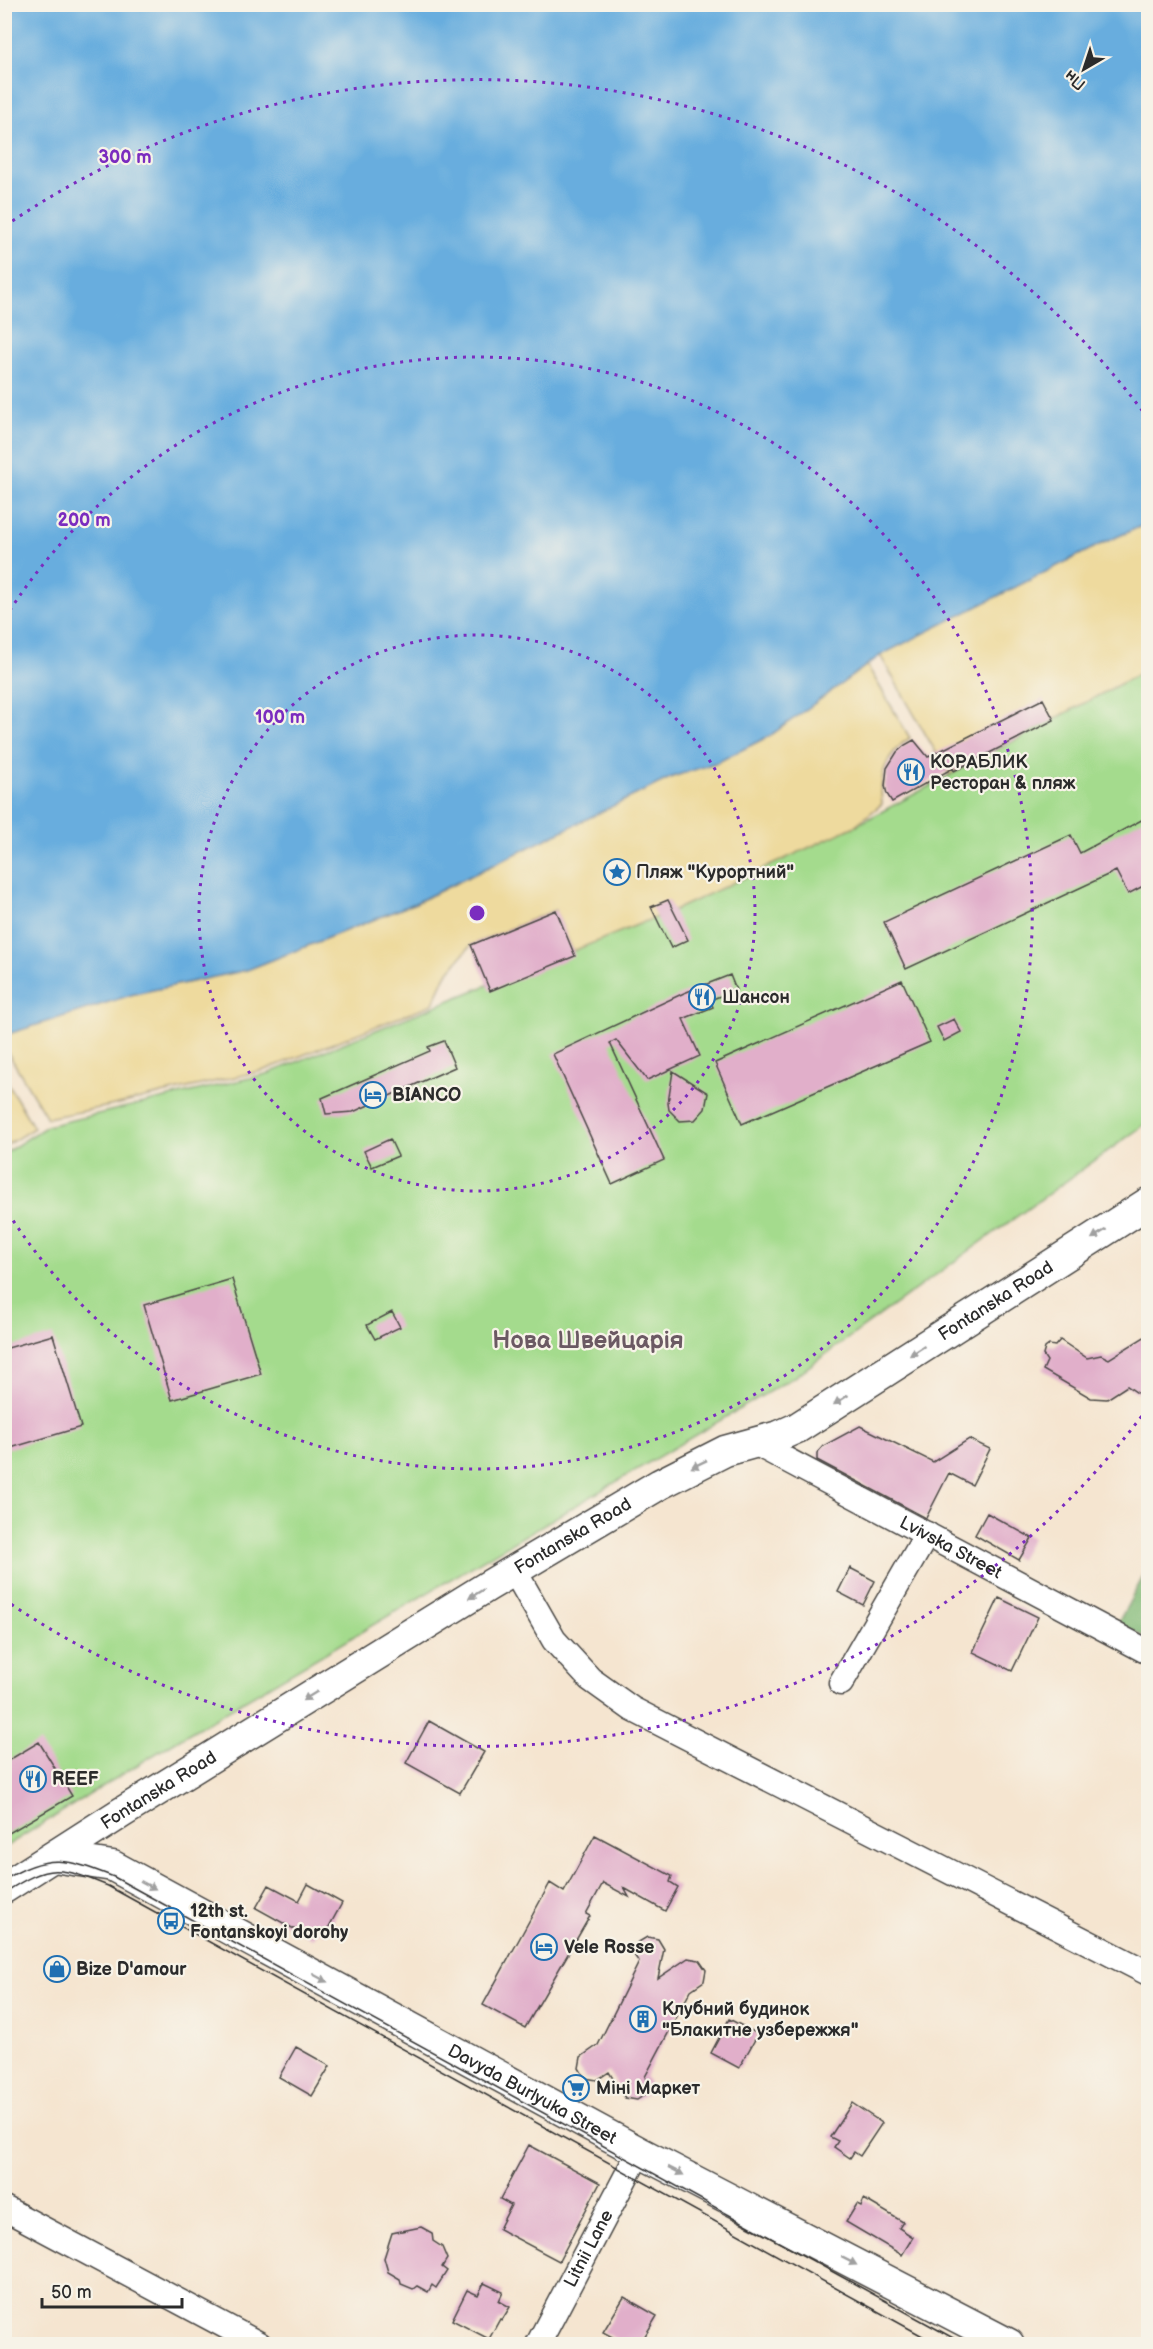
<svg xmlns="http://www.w3.org/2000/svg" width="1153" height="2349" viewBox="0 0 1153 2349" font-family="'Balsamiq Sans',sans-serif">
	<style>
		.green { fill: #a4db8d; stroke: #68835c; stroke-width: 1.5 }
		.forest { fill: #83bb78; stroke: #577352; stroke-width: 1.5 }
		.sand { fill: #eeda9e; stroke: #8c8264; stroke-width: 1.5 }
		.water { fill: #68adde; stroke: #4a6c84; stroke-width: 1.5 }
		.building { fill: #e1afca }
		.lines { fill: none; stroke-linecap: round; stroke-linejoin: round }
		.minor-casing { stroke: #494744; stroke-width: 27 }
		.major-casing { stroke: #494744; stroke-width: 33 }
		.minor { stroke: #fff; stroke-width: 24 }
		.major { stroke: #fff; stroke-width: 30 }
		.tram { stroke: #2b2b2b; stroke-width: 1.5 }
		.oneway { fill: #a0a0a0 }
		.ring { fill: none; stroke: #7b2cbf; stroke-width: 3; stroke-dasharray: 3 6 }
		.labels { text-anchor: middle; stroke-width: 4.5; stroke-linejoin: round; paint-order: stroke }
		.poi-label { font-size: 18px; font-weight: bold; fill: #2b2b2b; stroke: #f7f3e8; text-anchor: start }
		.street-label { font-size: 18px; fill: #2b2b2b; stroke: #f7f3e8 }
		.district-label { font-size: 24px; font-weight: bold; fill: #6b5963; stroke: #f7f3e8 }
		.centre { fill: #7b2cbf; stroke: #f7f3e8; stroke-width: 3 }
		.ring-label { font-size: 18px; text-anchor: middle; font-weight: bold; fill: #7b2cbf; stroke: #f7f3e8; stroke-width: 4.5; stroke-linejoin: round; paint-order: stroke }
	</style>
	<rect width="100%" height="100%" fill="#f7f3e8"/>
	<filter id="ink" filterUnits="userSpaceOnUse"><feTurbulence type="fractalNoise" baseFrequency=".0167" numOctaves="2"/><feDisplacementMap in="SourceGraphic" scale="12" xChannelSelector="R" yChannelSelector="G"/><feConvolveMatrix kernelMatrix="1 2 1 2 8 2 1 2 1" color-interpolation-filters="sRGB"/></filter>
	<filter id="wash" filterUnits="userSpaceOnUse"><feTurbulence type="fractalNoise" baseFrequency=".008" numOctaves="4" result="noise"/><feDisplacementMap in="SourceGraphic" scale="24" xChannelSelector="R" yChannelSelector="G"/><feGaussianBlur stdDeviation="1.35" result="paint"/><feColorMatrix in="noise" values="0 0 0 0 0 0 0 0 0 0 0 0 0 0 0 0 0 1.4 0 .05"/><feComposite in="paint" operator="in"/></filter>
	<g filter="url(#wash)">
		<rect width="100%" height="100%" fill="#f5e5d0"/>
		<!-- green -->
		<path class="green" d="M1148,669V1122L794,1377L181,1738L5,1847V1153L47,1126L267,1074L681,907L853,827Z"/>
		<!-- forest -->
		<path class="forest" d="M1148,1568V1639L1118,1623Z"/>
		<!-- sand -->
		<path class="sand" d="M1148,523V669L949,775L880,655L1101,544Z
			M867,665L910,738C885,754 879,776 882,804L853,827L681,907L573,951L555,910L471,945L446,975L433,1004L265,1070L110,1106L47,1118L5,1048V1035L134,994L247,970L416,903L672,777L718,762L771,735Z
			M5,1079L34,1128L5,1146H4Z"/>
		<!-- water -->
		<path class="water" d="M5,4L1148,5V523L1101,544L881,655L771,735L718,762L672,777L415,903L247,970L134,994L5,1035Z"/>
		<g id="blocks">
			<!-- building -->
			<path class="building" d="M1043,699L1054,720L954,771L953,768L892,802L887,794L885,786L887,768L897,752L905,745L914,740L928,757Z
				M1149,816V883L1128,894L1116,871L906,969L884,922L1071,835L1080,853Z
				M668,900L688,940L671,948L651,907Z
				M556,910L575,956L490,991L471,945Z
				M730,975L736,990L710,1000L713,1007L683,1019L700,1056L647,1080L616,1040L610,1043L664,1160L612,1184L553,1054L684,993Z
				M902,980L930,1042L742,1124L715,1063Z
				M954,1019L961,1032L944,1041L937,1027Z
				M444,1041L455,1067L353,1112L326,1114L322,1098L430,1051L428,1047Z
				M673,1071L708,1093L705,1109L695,1120L680,1121L669,1110L668,1103Z
				M390,1139L398,1156L372,1167L364,1151Z
				M232,1279L261,1374L172,1400L144,1305Z
				M392,1312L400,1327L375,1339L367,1325Z
				M1149,1334V1401L1127,1386L1107,1399L1091,1398L1043,1370L1047,1361L1043,1355L1045,1348L1049,1345L1055,1346L1060,1340L1087,1358L1101,1355L1109,1359Z
				M53,1335L81,1427L4,1450V1349Z
				M860,1426L933,1462L969,1439L990,1449L972,1485L949,1473L926,1518L817,1460V1453L823,1446Z
				M987,1513L1032,1538L1019,1560L975,1535Z
				M850,1568L875,1581L863,1605L838,1592Z
				M999,1598L1038,1617L1012,1671L973,1652Z
				M429,1721L484,1752L460,1793L406,1763Z
				M39,1742L72,1796L4,1836V1763Z
				M595,1835L672,1876L670,1882L678,1887L665,1911L624,1888L629,1897L603,1883L586,1914L590,1916L525,2028L483,2005L550,1883L564,1892Z
				M308,1884L342,1903L325,1934L318,1930L312,1939L256,1908L269,1885L299,1901Z
				M647,1937L658,1939L664,1949L658,1978L688,1958L699,1960L706,1970L704,1981L691,1990L645,2077L649,2083L646,2094L637,2100L625,2098L609,2072L597,2080L585,2078L579,2068L581,2057L598,2045L639,1962L634,1955L637,1943Z
				M729,2019L758,2034L739,2068L711,2053Z
				M296,2047L330,2066L312,2096L279,2077Z
				M852,2103L882,2123L860,2156L854,2152L850,2158L834,2147L838,2141L830,2137Z
				M529,2145L600,2183L559,2261L499,2229L511,2205L500,2199Z
				M864,2199L903,2222L899,2228L913,2237L902,2255L846,2222L857,2204L861,2206Z
				M421,2227L432,2233L433,2241L442,2247L447,2259L442,2267L447,2271L436,2288L432,2285L428,2292L417,2286L413,2289L401,2284L400,2279L388,2272L384,2258L392,2233Z
				M484,2283L503,2292L499,2301L510,2307L502,2320L500,2319L489,2339L452,2320L467,2290L478,2295Z
				M624,2297L657,2316L640,2344H625L603,2332Z"/>
		</g>
	</g>
	<g filter="url(#ink)">
		<use href="#blocks" fill-opacity="0" stroke="#494744" stroke-width="1.5"/>
		<g class="lines">
			<defs>
				<g id="minor">
					<path id="s1" d="M753,1442L1148,1652"/>
					<path d="M514,1570L554,1640L590,1679L632,1709L1148,1973"/>
					<path d="M841,1683L927,1534"/>
					<path d="M4,2208L259,2344"/>
					<path id="s2" d="M538,2344L639,2152"/>
				</g>
				<g id="major">
					<path id="s3" d="M53,1857L113,1866L639,2152L1009,2344"/>
					<path id="s4" d="M4,1888L121,1813L488,1586L660,1484L725,1451L779,1436L797,1428L1148,1203"/>
				</g>
			</defs>
			<!-- minor casing -->
			<use href="#minor" class="minor-casing"/>
			<!-- major casing -->
			<use href="#major" class="major-casing"/>
			<!-- minor -->
			<use href="#minor" class="minor"/>
			<!-- major -->
			<use href="#major" class="major"/>
			<!-- tram -->
			<path class="tram" d="M4,1880C48,1852 68,1859 114,1877L964,2344
				M4,1893C50,1863 59,1866 108,1886L937,2344"/>
		</g>
		<!-- one-way arrows -->
		<defs><path id="oneway-solid" d="M-6-.8H1V-3.2L6.5 0L1 3.2V.8H-6Z" transform="scale(1.5)"/></defs>
		<g class="oneway">
			<use href="#oneway-solid" transform="translate(1099 1234) rotate(148)"/>
			<use href="#oneway-solid" transform="translate(917 1351) rotate(147)"/>
			<use href="#oneway-solid" transform="translate(841 1400) rotate(147)"/>
			<use href="#oneway-solid" transform="translate(699 1464) rotate(154)"/>
			<use href="#oneway-solid" transform="translate(476 1594) rotate(148)"/>
			<use href="#oneway-solid" transform="translate(310 1696) rotate(148)"/>
			<use href="#oneway-solid" transform="translate(148 1885) rotate(28)"/>
			<use href="#oneway-solid" transform="translate(320 1978) rotate(28)"/>
			<use href="#oneway-solid" transform="translate(676 2171) rotate(27)"/>
			<use href="#oneway-solid" transform="translate(849 2261) rotate(27)"/>
		</g>
	</g>
	<!-- distance rings -->
	<g class="ring">
		<circle cx="477" cy="913" r="278"/>
		<path d="M5 618A556 556 0 1 1 5 1208"/>
		<path d="M1147 1409A834 834 0 0 1 5 1600M5 226A834 834 0 0 1 1147 417"/>
	</g>
	<!-- icons -->
	<defs>
		<symbol id="restaurant-ring" viewBox="-11 -11 22 22"><circle r="9.5" fill="#f7f3e8" stroke="#1f6fb2" stroke-width="1.5"/><path d="M-5-6h1v4h1v-4h1v4h1v-4h1v5L-1.5 .5V6h-2V.5L-5-1ZM5-6V6H3V1.5H1.5Q1.5-4 5-6Z" fill="#1f6fb2"/></symbol>
		<symbol id="sight-ring" viewBox="-11 -11 22 22"><circle r="9.5" fill="#f7f3e8" stroke="#1f6fb2" stroke-width="1.5"/><path d="M0-6L1.8-2.2L6-1.7L2.9 1.2L3.7 5.4L0 3.3L-3.7 5.4L-2.9 1.2L-6-1.7L-1.8-2.2Z" fill="#1f6fb2"/></symbol>
		<symbol id="hotel-ring" viewBox="-11 -11 22 22"><circle r="9.5" fill="#f7f3e8" stroke="#1f6fb2" stroke-width="1.5"/><path d="M-6-4.5h1.5V1H6V5H4.5V3h-9V5H-6ZM-4 0a1.8 1.8 0 1 1 3.6 0ZM.5 0V-2.5h3Q6-2.5 6 0Z" fill="#1f6fb2"/></symbol>
		<symbol id="bus-ring" viewBox="-11 -11 22 22"><circle r="9.5" fill="#f7f3e8" stroke="#1f6fb2" stroke-width="1.5"/><path d="M-5-6H5V4H4V6H2V4H-2V6H-4V4H-5ZM-3.5-4V0h7V-4ZM-3.5 1.2v1.5H-2V1.2ZM2 1.2v1.5H3.5V1.2Z" fill="#1f6fb2"/></symbol>
		<symbol id="shop-ring" viewBox="-11 -11 22 22"><circle r="9.5" fill="#f7f3e8" stroke="#1f6fb2" stroke-width="1.5"/><path d="M-5-2.5h2.3a2.7 3.5 0 0 1 5.4 0H5L5.5 6h-11ZM-1.5-2.5h3a1.5 2.3 0 0 0-3 0Z" fill="#1f6fb2"/></symbol>
		<symbol id="building-ring" viewBox="-11 -11 22 22"><circle r="9.5" fill="#f7f3e8" stroke="#1f6fb2" stroke-width="1.5"/><path d="M-4-6H4V6H1V3H-1V6H-4ZM-2.5-4.3h1.7v1.8h-1.7ZM.8-4.3h1.7v1.8H.8ZM-2.5-1h1.7V.8h-1.7ZM.8-1h1.7V.8H.8Z" fill="#1f6fb2"/></symbol>
		<symbol id="supermarket-ring" viewBox="-11 -11 22 22"><circle r="9.5" fill="#f7f3e8" stroke="#1f6fb2" stroke-width="1.5"/><path d="M-6-5.5h2.5l.6 2H6L4.5 2H-2.5L-4.4-4H-6ZM-1.5 3.2a1.3 1.3 0 1 0 .1 0ZM3 3.2a1.3 1.3 0 1 0 .1 0Z" fill="#1f6fb2"/></symbol>
	</defs>
	<g fill-rule="evenodd">
		<use href="#restaurant-ring" x="896" y="757" width="30" height="30"/>
		<use href="#sight-ring" x="602" y="857" width="30" height="30"/>
		<use href="#restaurant-ring" x="687" y="982" width="30" height="30"/>
		<use href="#hotel-ring" x="358" y="1080" width="30" height="30"/>
		<use href="#restaurant-ring" x="18" y="1764" width="30" height="30"/>
		<use href="#bus-ring" x="156" y="1906" width="30" height="30"/>
		<use href="#hotel-ring" x="529" y="1932" width="30" height="30"/>
		<use href="#shop-ring" x="42" y="1954" width="30" height="30"/>
		<use href="#building-ring" x="628" y="2004" width="30" height="30"/>
		<use href="#supermarket-ring" x="561" y="2073" width="30" height="30"/>
	</g>
	<g class="labels">
		<!-- poi labels -->
		<g class="poi-label">
			<text x="930" y="768">КОРАБЛИК<tspan x="930" dy="21">Ресторан &amp; пляж</tspan></text>
			<text x="636" y="878">Пляж "Курортний"</text>
			<text x="722" y="1003">Шансон</text>
			<text x="392" y="1101">BIANCO</text>
			<text x="52" y="1785">REEF</text>
			<text x="190" y="1917">12th st.<tspan x="190" dy="21">Fontanskoyi dorohy</tspan></text>
			<text x="564" y="1953">Vele Rosse</text>
			<text x="76" y="1975">Bize D'amour</text>
			<text x="662" y="2015">Клубний будинок<tspan x="662" dy="21">"Блакитне узбережжя"</tspan></text>
			<text x="596" y="2094">Міні Маркет</text>
		</g>
		<!-- street labels -->
		<g class="street-label">
			<text dy="6" stroke="none"><textPath href="#s4" startOffset="1155">Fontanska Road</textPath></text>
			<text dy="6" stroke="none"><textPath href="#s4" startOffset="669">Fontanska Road</textPath></text>
			<text dy="6" stroke="none"><textPath href="#s1" startOffset="224">Lvivska Street</textPath></text>
			<text dy="6" stroke="none"><textPath href="#s4" startOffset="183">Fontanska Road</textPath></text>
			<text dy="6" stroke="none"><textPath href="#s3" startOffset="538">Davyda Burlyuka Street</textPath></text>
			<text dy="6" stroke="none"><textPath href="#s2" startOffset="108">Litnii Lane</textPath></text>
		</g>
		<!-- district labels -->
		<g class="district-label">
			<text x="588" y="1348">Нова Швейцарія</text>
		</g>
	</g>
	<circle cx="477" cy="913" r="9" class="centre"/>
	<g class="ring-label">
		<text x="125" y="163">300 m</text>
		<text x="84" y="526">200 m</text>
		<text x="280" y="723">100 m</text>
	</g>
	<!-- margin -->
	<rect width="1153" height="2349" fill="none" stroke="#f7f3e8" stroke-width="24"/>
	<!-- north arrow -->
	<g transform="translate(1084 69) rotate(219)" stroke="#f7f3e8" stroke-width="4.5" paint-order="stroke">
	<path d="M0-4.5L10 22L0 15L-10 22Z" fill="#2b2b2b"/>
	<text y="-9" font-size="16" font-weight="bold" text-anchor="middle" fill="#2b2b2b">Пн</text>
	</g>
	<!-- scale -->
	<path d="M42 2298v9h140v-9" fill="none" stroke="#2b2b2b" stroke-width="3"/>
	<text x="51" y="2298" font-size="18" fill="#2b2b2b" stroke="#f7f3e8" stroke-width="4.5" paint-order="stroke">50 m</text>
</svg>
